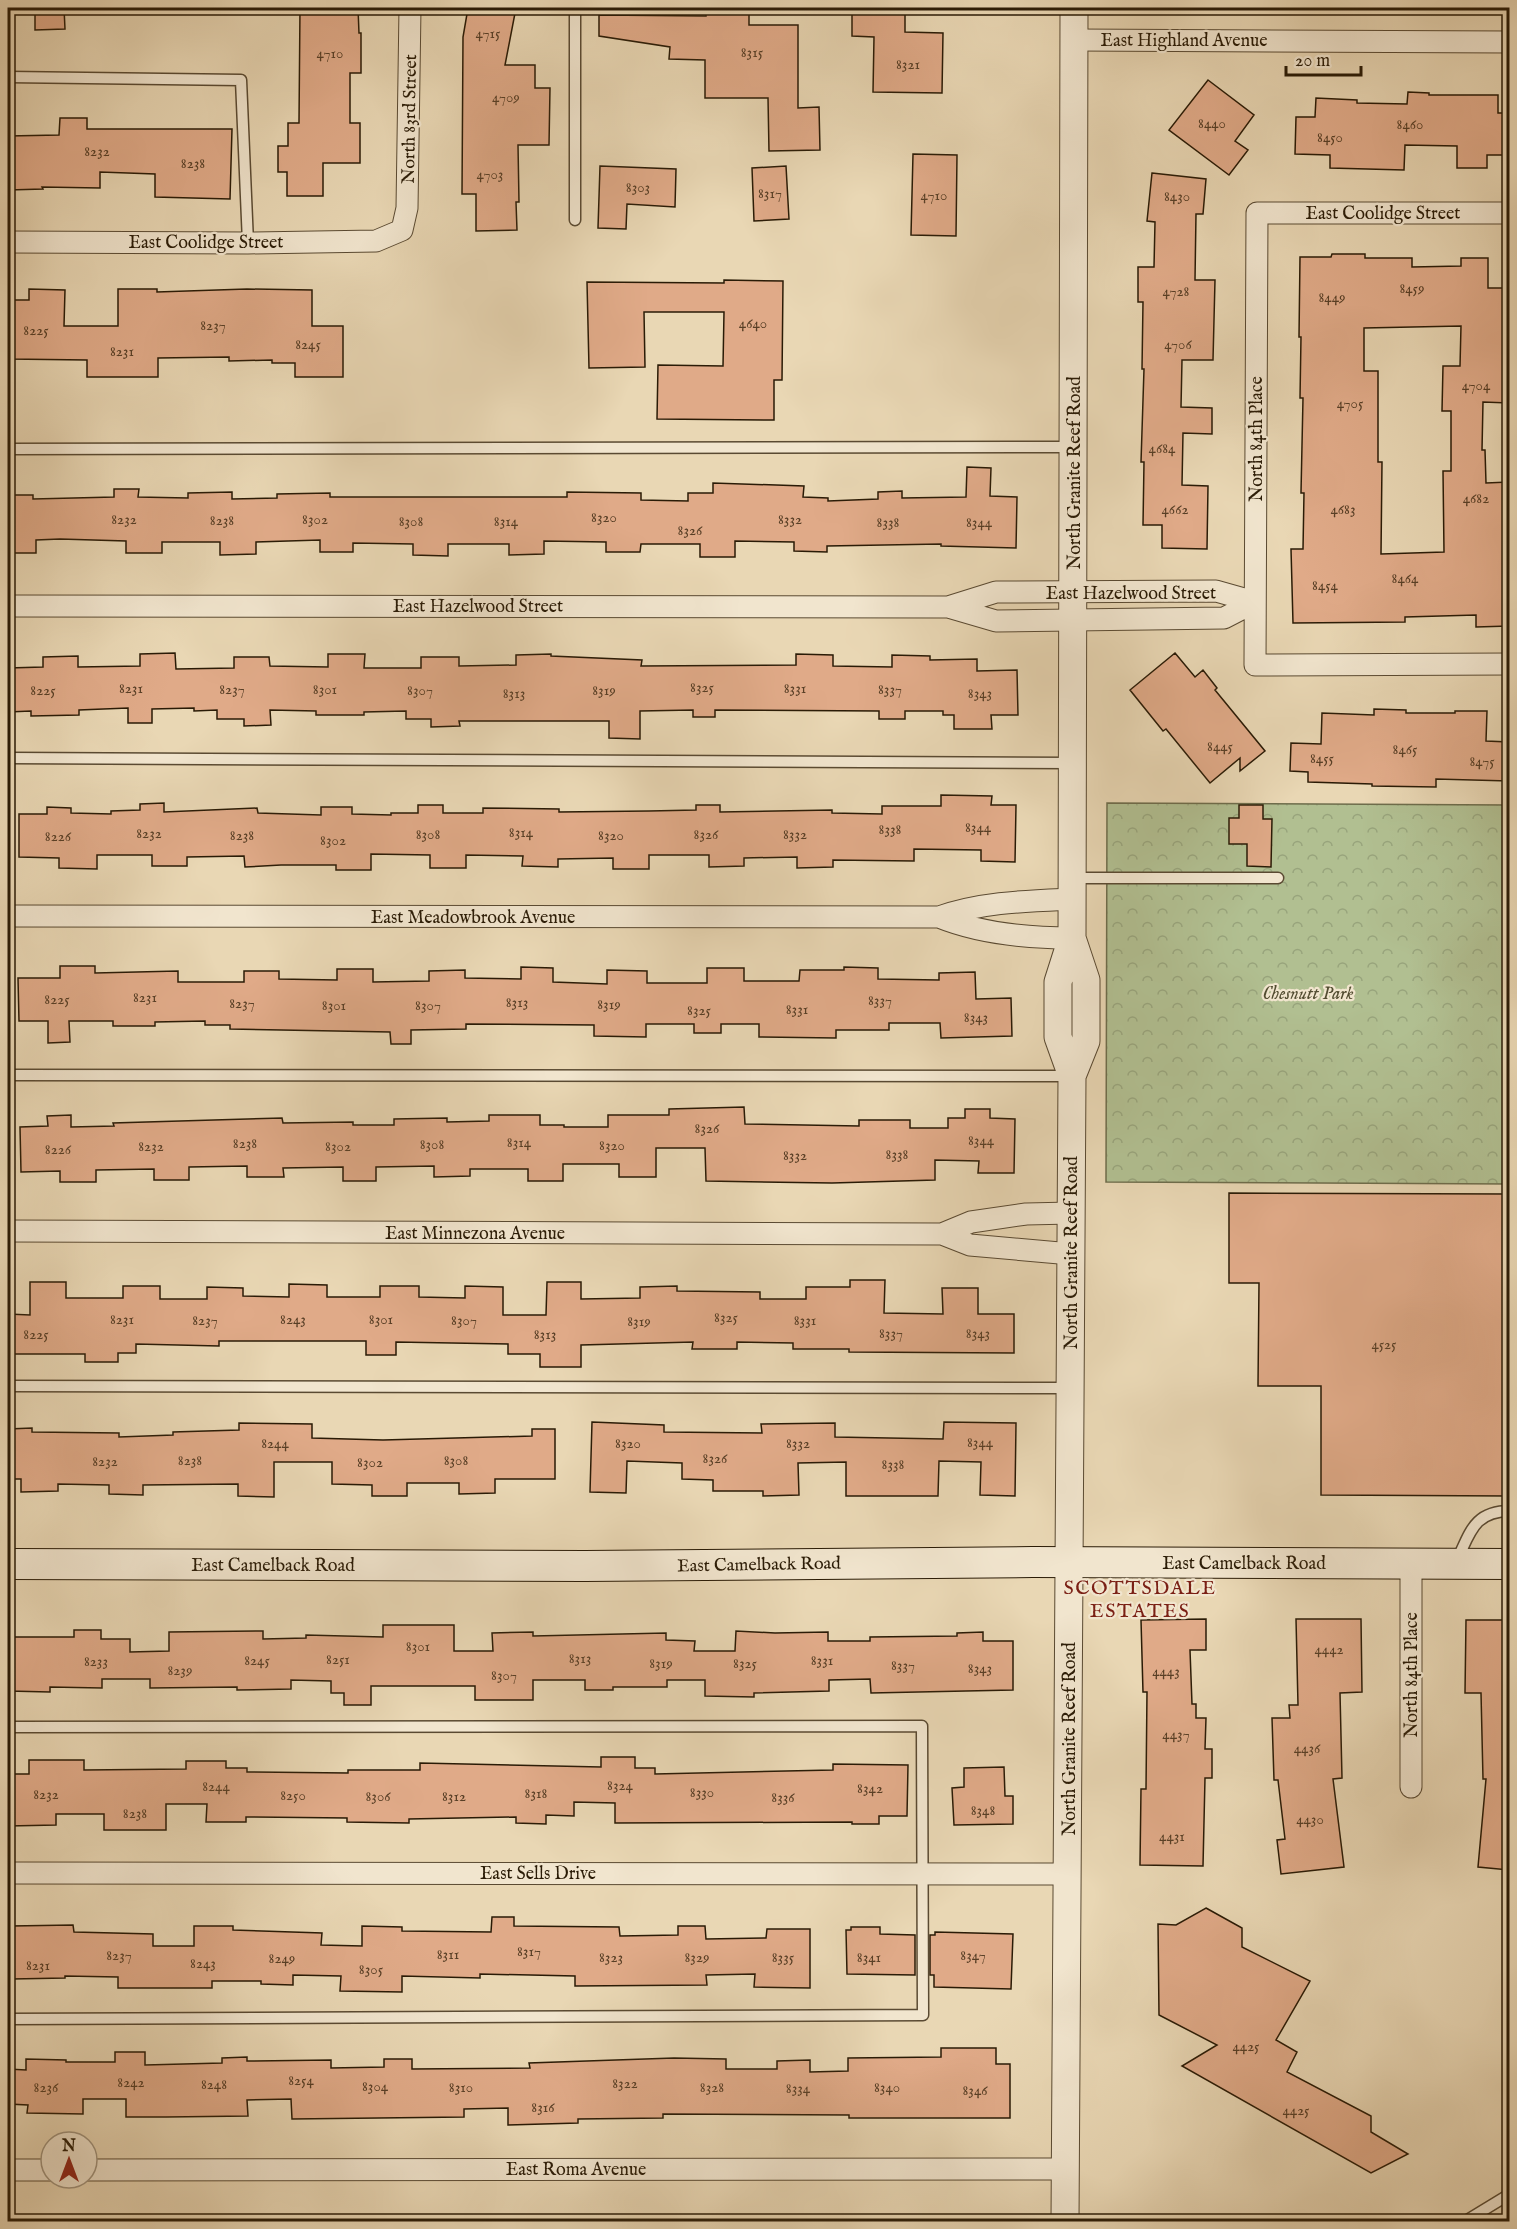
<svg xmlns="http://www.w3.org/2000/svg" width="1517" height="2229" viewBox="0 0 1517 2229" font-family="'IM FELL English',serif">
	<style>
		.forest { fill: url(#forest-crowns); stroke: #6e6d4c; stroke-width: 1.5 }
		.building { fill: #e0aa88; stroke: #2a1b06; stroke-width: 1.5; fill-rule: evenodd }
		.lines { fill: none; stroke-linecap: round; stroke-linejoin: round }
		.service-casing { stroke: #5a4a32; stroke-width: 13 }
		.minor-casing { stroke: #5a4a32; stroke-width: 23 }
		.tertiary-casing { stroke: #5a4a32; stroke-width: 29 }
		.secondary-casing { stroke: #2a1b06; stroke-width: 32 }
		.service { stroke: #f1e5ce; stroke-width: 10 }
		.minor { stroke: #f1e5ce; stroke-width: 21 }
		.tertiary { stroke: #f1e5ce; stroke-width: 27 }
		.secondary { stroke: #f1e5ce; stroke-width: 30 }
		.labels { text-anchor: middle; stroke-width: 4.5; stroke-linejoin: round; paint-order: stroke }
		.number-label { font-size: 15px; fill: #583f26 }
		.street-label { font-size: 18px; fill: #2a1b06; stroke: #f1e5ce }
		.park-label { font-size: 18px; font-style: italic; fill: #524c30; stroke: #f1e5ce }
		.neighbourhood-label { font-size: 20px; letter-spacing: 1.5px; fill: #7a1f14; stroke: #f1e5ce }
	</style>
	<defs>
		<pattern id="forest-crowns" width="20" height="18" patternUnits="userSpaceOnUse" patternTransform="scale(1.5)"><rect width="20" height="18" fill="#b1bf91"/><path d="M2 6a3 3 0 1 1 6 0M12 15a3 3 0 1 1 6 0" fill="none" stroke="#98a47c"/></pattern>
	</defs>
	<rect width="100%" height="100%" fill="#e9d7b4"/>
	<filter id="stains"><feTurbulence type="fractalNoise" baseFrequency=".00333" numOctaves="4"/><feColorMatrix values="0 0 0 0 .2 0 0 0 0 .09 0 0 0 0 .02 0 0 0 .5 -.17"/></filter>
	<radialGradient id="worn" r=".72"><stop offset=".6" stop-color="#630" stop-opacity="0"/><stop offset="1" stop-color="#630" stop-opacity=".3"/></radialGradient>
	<!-- forest -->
	<path class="forest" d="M1107,803L1509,805V1184L1106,1182Z"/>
	<!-- building -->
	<path class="building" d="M35,8H64L65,29L35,30Z
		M300,8H358L359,33H361V73H350V123H360V163H323V196H287V172H278V146H288V123H299Z
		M468,8H516L505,65H535V88H550L549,145H518L519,202H516L517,230L476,231V194H462L463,37Z
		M706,9H749V25H798V108L819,107L820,150L769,151L768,98H705V60L669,59L670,47L599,36V15L706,16Z
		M852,10L905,11V32L943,33L942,93L873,92L874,37L852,36Z
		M1208,80L1254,115L1235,141L1248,150L1229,175L1169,130Z
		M1408,92L1429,93V95H1498V113H1509V155H1487V168H1457V146L1405,145L1404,170L1330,168V155L1295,154L1296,117H1315L1316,98L1357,100V103L1407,104Z
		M60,118H87V129H232L230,199L155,197V174L100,172V188L42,187L43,189L8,190V136L59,135Z
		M913,154L957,155L956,236L911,235Z
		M600,166L676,169L675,207L627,204L626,229L598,228Z
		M786,166L789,219L754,221L752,168Z
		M1152,173L1206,179L1203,214H1196L1195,280H1215L1213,360H1182L1181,407L1212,408V434L1183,433L1182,485L1208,486L1207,549L1162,548V525H1143L1144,462H1141L1144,369H1142L1143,302H1138V267H1154L1155,222L1147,221Z
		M1332,254H1365V258H1412V267L1461,266V258H1488V288H1509V403L1483,402L1482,450H1485L1486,483L1509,482V626L1476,627V615L1405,617V622L1293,623L1291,549H1303L1304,493H1301L1303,398H1300L1301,337H1299L1300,257H1331ZM1461,326L1460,366H1443L1442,411H1451V471H1443L1444,552L1381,554L1382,462H1378V371H1364V328Z
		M724,280L783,281L782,380H774V420L657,419L658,365L723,366L724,312H644L645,367L589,368L587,282L724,283Z
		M29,289L65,290L64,326H118V289H157V292L247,289L312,290V326H343V377H295V363H272V360L229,361V357L158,358V377H87V360L8,359V300H29Z
		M967,467L991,468L990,496L1017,497L1016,548L941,546V544L827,546V552L794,551V542L735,541V557H700V544H641L640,552H606V542L544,541V554L509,555V544H448V556L413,555V544L353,543V552H320V540L256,542V554L220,555V542H162V553H126V541L60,539L36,540V553H8V495H33V499L114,497V489H139L138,497L188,498V493L232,492V499L277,498V494L330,493V497H567V492L641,493V500L688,501V493H713V483L804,486L803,497L828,498V501L878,499V492L902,491V498L966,497Z
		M175,653L176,669L234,668V657H269L270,666L328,667V654H365L364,668H421V657H459V666L516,665V655L551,654V656L642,660L641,666L796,665V654L833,655V666L892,667V655L930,656V660L977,659V671L1017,670L1018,715H991L992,729H954V715H943V711H905V719H879V711L715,710V717H693V710L640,711V739L609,738V721H459L460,726L431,727V719H406V711L364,712V715H316V711L270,710L271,725L244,726V719H217V710L194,711V708L152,709V723H128V708L79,710V715L31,716V711L8,712V668L43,667V657L78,656V667L140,666V654Z
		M1175,653L1195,677L1203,670L1217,688L1215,690L1265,751L1240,771V758L1210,783L1166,729L1163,731L1130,690Z
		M1374,709L1406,710V713H1455V711H1487L1486,741L1509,742V781L1436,779V787L1372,786V784L1308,782V772L1290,771L1291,743L1321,744L1322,713L1374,715Z
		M941,795L992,796L991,805H1016L1015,862L981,861V850L914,849V861L833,860V867L797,868V857L744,858V866L709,867V855H649V869H613V858L558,859V867L522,866L523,856L466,855V868H430V855L371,854V870H336V865H281L245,867L244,856L187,857V866H152V855H97V869L59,868V858L19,857V814H47V807L71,808V813L111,814V811L140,810V804L164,803V812L257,808L258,813L321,815V807H352V814L391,815V813H418V805H443V813H483V808L559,809V812L649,811L696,810V805H720V812L832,810V813L882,814V806H941Z
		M1239,805H1263V819H1272L1271,867L1247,866V844H1229V818H1239Z
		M60,966H95V973L178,971V982H244V971H279V979L337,980V969H373V982L429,981V971L465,970V978L521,979V967L553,968V982L607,984V970L647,971V983H707V968H744V981H799L800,970H844V967L878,968V979L939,980V973L975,972L976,999L1011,998L1012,1036L941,1038L940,1023H889V1030H836V1038L759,1037V1024H721V1033H694V1024H646V1037L594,1036V1025L466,1024V1029L411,1030V1044H391L390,1032L230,1029V1025H205V1021L155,1022V1026H113V1021H69L70,1042L48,1043V1021H19L18,978H60Z
		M744,1107L745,1124L859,1126V1120H910V1128H948V1118H965V1109H990V1118L1015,1119L1014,1173H978L979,1161L935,1160V1180L832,1183L706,1181L705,1148H656V1177H619V1164H563V1181H528V1169H470V1176L434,1177V1166L376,1167V1181H343V1167L283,1168L284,1177H247V1166L189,1167V1180H154V1169L96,1170V1182H60V1171L21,1172L20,1127L48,1126L47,1116L71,1115V1127L114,1126L113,1123L282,1118L283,1123L353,1122V1125H394V1119L447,1118V1122L489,1121V1115H540V1125H564V1127H608V1115H669V1109Z
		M1229,1193L1509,1194V1496L1321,1495V1386H1258L1259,1283H1229Z
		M850,1280H885L884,1313L943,1314L942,1288H978V1314H1014V1353L849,1352V1349H793V1343L737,1342V1349H692L693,1342L581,1345V1367H540V1354H508V1344L396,1342V1355H366V1341H219V1346L136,1344V1353H118V1362H85V1354H8V1314L30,1315V1282H66V1298H123V1286H160V1299H207V1287L243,1288V1296L289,1297V1284L327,1285V1297H380V1286H419V1297L465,1298V1286L503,1287V1315H546L547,1282H581V1299L640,1298V1287L677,1286V1291L760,1292V1299H806V1287H850Z
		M592,1422L664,1425V1432L762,1433L761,1424L835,1423V1437L943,1439L944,1422L1016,1423L1015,1496L980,1495L981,1462L939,1461L938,1496H846V1462L798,1463L799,1495L763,1496V1491H713V1480L682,1479V1463L627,1461L626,1493L590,1492Z
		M239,1423L312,1424V1438L383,1440L532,1436V1429H555V1479H495V1493L459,1494V1483H407V1496H372V1485L332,1484V1462H274V1497L238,1496V1484L143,1485V1495L109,1494V1485L58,1484V1491L21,1492V1479H8V1429L32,1428V1432L119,1433V1437L173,1435V1432L239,1430Z
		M1206,1619V1650H1190L1192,1704H1196V1718H1206L1205,1749H1212V1778H1205L1203,1866L1140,1865L1141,1789H1146L1147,1692H1143L1141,1620Z
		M1296,1619H1361L1362,1692L1340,1693L1342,1778L1333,1779L1344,1867L1281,1874L1277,1840L1285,1839L1278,1780H1274L1272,1718H1290L1289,1705H1298Z
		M1466,1620H1509V1870L1478,1867L1486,1779H1483L1481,1693H1465Z
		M383,1625H454V1651H493L492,1633L533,1632V1636L666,1633V1640L695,1641L694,1651H735L736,1631L775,1633L828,1632V1641H870V1637L957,1636V1633L983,1632V1641H1013V1690L871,1693L870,1679L829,1680V1691L754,1693V1697L705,1696V1680H667V1687H613V1690H585V1680H533V1700H475V1686H371V1705H344V1693H331V1681L291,1680V1689L237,1690V1687L150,1688V1679H102V1688L50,1687V1692L8,1691V1637H74V1630H101V1639H130V1652L169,1651V1632L263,1631V1639L306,1638V1635L383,1637Z
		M601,1757H635V1768H655V1774L833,1770V1764L908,1765L907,1816H879V1824H852V1822L615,1823V1803L574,1802V1816L546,1815V1824L516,1823V1817L409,1819V1823L347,1822V1818L246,1817V1822H206L207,1804H166V1830H104V1814H56V1825L8,1826V1774H29V1760H84V1770L186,1769V1761H226V1768H247V1772L348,1773V1770H420V1763L601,1767Z
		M1004,1767L1005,1796H1013V1824L954,1825L952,1788L964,1787V1768Z
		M1206,1908L1242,1928V1947L1310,1981L1276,2040L1297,2052L1287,2072L1371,2116V2132L1408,2154L1371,2173L1182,2066L1217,2045L1159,2015L1158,1924L1176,1925Z
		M492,1917H514V1926L619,1927L620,1936L678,1935V1926H705L706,1939L766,1938L767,1929H810V1988L754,1987L755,1974L706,1975L707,1985L575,1986V1976L480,1974V1978L402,1976V1992L340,1991L341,1976L293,1975V1985L261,1984V1981H212V1988H118V1977L65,1976V1978L12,1979L11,1926L73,1925L74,1932L153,1934V1946H194V1926H233V1930L322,1933L321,1945L362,1946V1926L402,1927V1931L491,1932Z
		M851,1927H880V1934L915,1935V1975L847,1974L846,1930H851Z
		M935,1932L1013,1934L1011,1989L934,1987V1975H930V1935H935Z
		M941,2048H996V2064H1010V2118H849V2115L663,2114V2118L578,2119V2123L508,2125V2108L464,2109V2117L292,2119L291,2099L247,2100L248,2116L166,2117H126V2099H83V2114L27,2113L28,2105L8,2104V2069L26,2070V2059L66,2060V2062H115V2052H145V2065L222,2063V2058L247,2057V2061L331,2060V2068L384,2067V2059H412V2069L530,2068L529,2063L674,2058L726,2059V2069H777V2061L810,2060V2072L848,2071V2058L941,2057Z"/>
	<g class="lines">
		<defs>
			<path id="service" d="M575,8V220
				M8,77L241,80L248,243
				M8,449L1072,447
				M8,758L1072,763
				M1073,878H1278
				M8,1075L1069,1076
				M8,1386L1069,1388
				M1456,1562C1470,1534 1473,1511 1510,1511
				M8,1727L922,1726L923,2015L8,2019
				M1464,2222L1510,2194"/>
			<path id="minor" d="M1075,40L1510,42
				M1510,213H1257L1255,665L1510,664
				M8,242L248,243L376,241L402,230L407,208L410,8
				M8,606L948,607L996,621L1224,618L1255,602
				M948,607L996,592L1216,591L1255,602
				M8,916L939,917C981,902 1028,901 1072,899
				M939,917C981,934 1028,938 1072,938
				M8,1231L942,1234L970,1245L1071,1254
				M942,1234L971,1222L1026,1214L1071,1213
				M1411,1564V1787
				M8,1873L1068,1874
				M8,2170H51
				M87,2170L1065,2169"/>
			<path id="tertiary" d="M1072,938L1086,980V1041L1072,1076
				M1065,2222L1072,1076L1058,1037V982L1072,938L1074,8"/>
			<path id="secondary" d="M8,1564L585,1566L1033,1562L1510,1564"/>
		</defs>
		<!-- service casing -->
		<use href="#service" class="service-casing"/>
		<!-- minor casing -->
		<use href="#minor" class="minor-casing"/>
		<!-- tertiary casing -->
		<use href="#tertiary" class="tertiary-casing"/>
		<!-- secondary casing -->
		<use href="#secondary" class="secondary-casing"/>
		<!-- service -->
		<use href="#service" class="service"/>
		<!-- minor -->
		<use href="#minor" class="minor"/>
		<!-- tertiary -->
		<use href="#tertiary" class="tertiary"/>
		<!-- secondary -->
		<use href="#secondary" class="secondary"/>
	</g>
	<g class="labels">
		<!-- number labels -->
		<g class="number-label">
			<text x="488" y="38">4715</text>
			<text x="752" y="57">8315</text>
			<text x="330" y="58">4710</text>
			<text x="908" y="69">8321</text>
			<text x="506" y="102">4709</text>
			<text x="1212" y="128">8440</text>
			<text x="1410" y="129">8460</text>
			<text x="1330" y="142">8450</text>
			<text x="97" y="156">8232</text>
			<text x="193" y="168">8238</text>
			<text x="490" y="179">4703</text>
			<text x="638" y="192">8303</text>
			<text x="770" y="198">8317</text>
			<text x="934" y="200">4710</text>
			<text x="1177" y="201">8430</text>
			<text x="1412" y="293">8459</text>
			<text x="1176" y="296">4728</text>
			<text x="1332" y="302">8449</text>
			<text x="753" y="328">4640</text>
			<text x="213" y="330">8237</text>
			<text x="36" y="335">8225</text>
			<text x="308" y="349">8245</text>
			<text x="1178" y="349">4706</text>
			<text x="122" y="356">8231</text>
			<text x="1476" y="390">4704</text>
			<text x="1350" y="408">4705</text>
			<text x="1162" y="453">4684</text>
			<text x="1476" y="503">4682</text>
			<text x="1175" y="514">4662</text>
			<text x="1343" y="514">4683</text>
			<text x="604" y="522">8320</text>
			<text x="124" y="524">8232</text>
			<text x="315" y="524">8302</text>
			<text x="790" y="524">8332</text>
			<text x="222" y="525">8238</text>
			<text x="411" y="526">8308</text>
			<text x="506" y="526">8314</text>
			<text x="888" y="527">8338</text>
			<text x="979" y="527">8344</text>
			<text x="690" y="535">8326</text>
			<text x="1405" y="583">8464</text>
			<text x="1325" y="590">8454</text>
			<text x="702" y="692">8325</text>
			<text x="131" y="693">8231</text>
			<text x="795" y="693">8331</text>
			<text x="232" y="694">8237</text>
			<text x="325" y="694">8301</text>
			<text x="890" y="694">8337</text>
			<text x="43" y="695">8225</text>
			<text x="420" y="695">8307</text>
			<text x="604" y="695">8319</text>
			<text x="514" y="698">8313</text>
			<text x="980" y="698">8343</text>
			<text x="1220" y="751">8445</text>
			<text x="1405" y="754">8465</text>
			<text x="1322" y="763">8455</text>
			<text x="1482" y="766">8475</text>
			<text x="978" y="832">8344</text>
			<text x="890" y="834">8338</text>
			<text x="521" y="837">8314</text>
			<text x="149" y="838">8232</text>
			<text x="428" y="839">8308</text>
			<text x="706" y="839">8326</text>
			<text x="795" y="839">8332</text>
			<text x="242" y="840">8238</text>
			<text x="611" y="840">8320</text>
			<text x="58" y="841">8226</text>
			<text x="333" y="845">8302</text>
			<text x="145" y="1002">8231</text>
			<text x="57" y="1004">8225</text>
			<text x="880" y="1005">8337</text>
			<text x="517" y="1007">8313</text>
			<text x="242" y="1008">8237</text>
			<text x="609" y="1009">8319</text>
			<text x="334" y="1010">8301</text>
			<text x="428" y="1010">8307</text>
			<text x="797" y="1014">8331</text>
			<text x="699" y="1015">8325</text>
			<text x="976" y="1022">8343</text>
			<text x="707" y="1133">8326</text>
			<text x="981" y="1145">8344</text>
			<text x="519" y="1147">8314</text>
			<text x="245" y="1148">8238</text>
			<text x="432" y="1149">8308</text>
			<text x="612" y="1150">8320</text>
			<text x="151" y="1151">8232</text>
			<text x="338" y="1151">8302</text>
			<text x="58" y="1154">8226</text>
			<text x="897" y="1159">8338</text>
			<text x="795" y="1160">8332</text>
			<text x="726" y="1322">8325</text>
			<text x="122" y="1324">8231</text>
			<text x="293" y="1324">8243</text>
			<text x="381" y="1324">8301</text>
			<text x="205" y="1325">8237</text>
			<text x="464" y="1325">8307</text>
			<text x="805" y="1325">8331</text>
			<text x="639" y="1326">8319</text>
			<text x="891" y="1338">8337</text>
			<text x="978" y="1338">8343</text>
			<text x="36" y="1339">8225</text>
			<text x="545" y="1339">8313</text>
			<text x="1384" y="1349">4525</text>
			<text x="980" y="1447">8344</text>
			<text x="275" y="1448">8244</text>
			<text x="628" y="1448">8320</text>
			<text x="798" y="1448">8332</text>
			<text x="715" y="1463">8326</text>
			<text x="190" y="1465">8238</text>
			<text x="456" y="1465">8308</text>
			<text x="105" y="1466">8232</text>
			<text x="370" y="1467">8302</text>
			<text x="893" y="1469">8338</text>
			<text x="418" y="1651">8301</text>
			<text x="1329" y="1654">4442</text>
			<text x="580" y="1663">8313</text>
			<text x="338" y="1664">8251</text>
			<text x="257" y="1665">8245</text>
			<text x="822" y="1665">8331</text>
			<text x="96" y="1666">8233</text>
			<text x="661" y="1668">8319</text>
			<text x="745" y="1668">8325</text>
			<text x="903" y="1670">8337</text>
			<text x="980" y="1673">8343</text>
			<text x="180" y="1675">8239</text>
			<text x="1166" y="1676">4443</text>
			<text x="504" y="1680">8307</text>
			<text x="1176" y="1739">4437</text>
			<text x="1307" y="1753">4436</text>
			<text x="620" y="1790">8324</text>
			<text x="216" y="1791">8244</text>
			<text x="870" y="1793">8342</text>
			<text x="702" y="1797">8330</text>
			<text x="536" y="1798">8318</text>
			<text x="46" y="1799">8232</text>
			<text x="293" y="1800">8250</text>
			<text x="378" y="1801">8306</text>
			<text x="454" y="1801">8312</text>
			<text x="783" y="1802">8336</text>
			<text x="983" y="1815">8348</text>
			<text x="135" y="1818">8238</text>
			<text x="1310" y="1824">4430</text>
			<text x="1172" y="1841">4431</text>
			<text x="529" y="1956">8317</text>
			<text x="448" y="1959">8311</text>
			<text x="119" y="1960">8237</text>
			<text x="973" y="1960">8347</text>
			<text x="611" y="1962">8323</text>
			<text x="697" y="1962">8329</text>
			<text x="783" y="1962">8335</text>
			<text x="869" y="1962">8341</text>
			<text x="282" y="1963">8249</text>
			<text x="203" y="1968">8243</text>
			<text x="38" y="1970">8231</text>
			<text x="371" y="1974">8305</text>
			<text x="1246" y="2051">4425</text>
			<text x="301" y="2085">8254</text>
			<text x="131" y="2087">8242</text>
			<text x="625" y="2088">8322</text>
			<text x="214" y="2089">8248</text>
			<text x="375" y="2091">8304</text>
			<text x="46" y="2092">8236</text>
			<text x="461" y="2092">8310</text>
			<text x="712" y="2092">8328</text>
			<text x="887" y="2092">8340</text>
			<text x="798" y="2093">8334</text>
			<text x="975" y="2095">8346</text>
			<text x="543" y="2112">8316</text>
			<text x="1296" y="2115">4425</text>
		</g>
		<!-- street labels -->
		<g class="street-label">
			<text x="1184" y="46">East Highland Avenue</text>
			<text transform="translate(409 119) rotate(-89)" y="6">North 83rd Street</text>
			<text x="1383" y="219">East Coolidge Street</text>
			<text x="206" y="248">East Coolidge Street</text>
			<text transform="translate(1256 439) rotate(-90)" y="6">North 84th Place</text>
			<text transform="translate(1074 473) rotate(-90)" y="6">North Granite Reef Road</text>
			<text x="1131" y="599">East Hazelwood Street</text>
			<text x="478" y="612">East Hazelwood Street</text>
			<text x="473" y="923">East Meadowbrook Avenue</text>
			<text x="475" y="1239">East Minnezona Avenue</text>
			<text transform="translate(1071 1253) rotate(-90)" y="6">North Granite Reef Road</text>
			<text x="1244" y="1569">East Camelback Road</text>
			<text transform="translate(759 1564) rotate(-1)" y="6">East Camelback Road</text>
			<text x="273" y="1571">East Camelback Road</text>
			<text transform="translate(1411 1675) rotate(-90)" y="6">North 84th Place</text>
			<text transform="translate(1069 1739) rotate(-90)" y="6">North Granite Reef Road</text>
			<text x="538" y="1879">East Sells Drive</text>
			<text x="576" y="2175">East Roma Avenue</text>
		</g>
		<!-- park labels -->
		<g class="park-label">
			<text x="1308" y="999">Chesnutt Park</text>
		</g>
		<!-- neighbourhood labels -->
		<g class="neighbourhood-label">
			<text x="1140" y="1594">SCOTTSDALE<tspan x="1140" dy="23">ESTATES</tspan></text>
		</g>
	</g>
	<!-- margin -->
	<rect width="1517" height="2229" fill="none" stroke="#e9d7b4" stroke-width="30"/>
	<rect x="9" y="9" width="1499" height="2211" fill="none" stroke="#2a1b06" stroke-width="3"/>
	<rect x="15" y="15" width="1487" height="2199" fill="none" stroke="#2a1b06" stroke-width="1.5"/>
	<!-- north arrow -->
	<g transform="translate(69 2160)"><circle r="28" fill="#f1e5ce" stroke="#a1947e" stroke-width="1.5"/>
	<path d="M0-4.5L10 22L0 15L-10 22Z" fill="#8f2418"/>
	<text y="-9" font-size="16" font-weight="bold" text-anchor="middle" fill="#2a1b06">N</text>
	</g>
	<!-- scale -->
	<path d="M1286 66v9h75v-9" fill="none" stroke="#2a1b06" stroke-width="3"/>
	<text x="1295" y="66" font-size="18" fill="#2a1b06" stroke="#f1e5ce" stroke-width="4.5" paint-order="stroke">20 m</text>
	<rect width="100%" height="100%" filter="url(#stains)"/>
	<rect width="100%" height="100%" fill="url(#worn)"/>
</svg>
